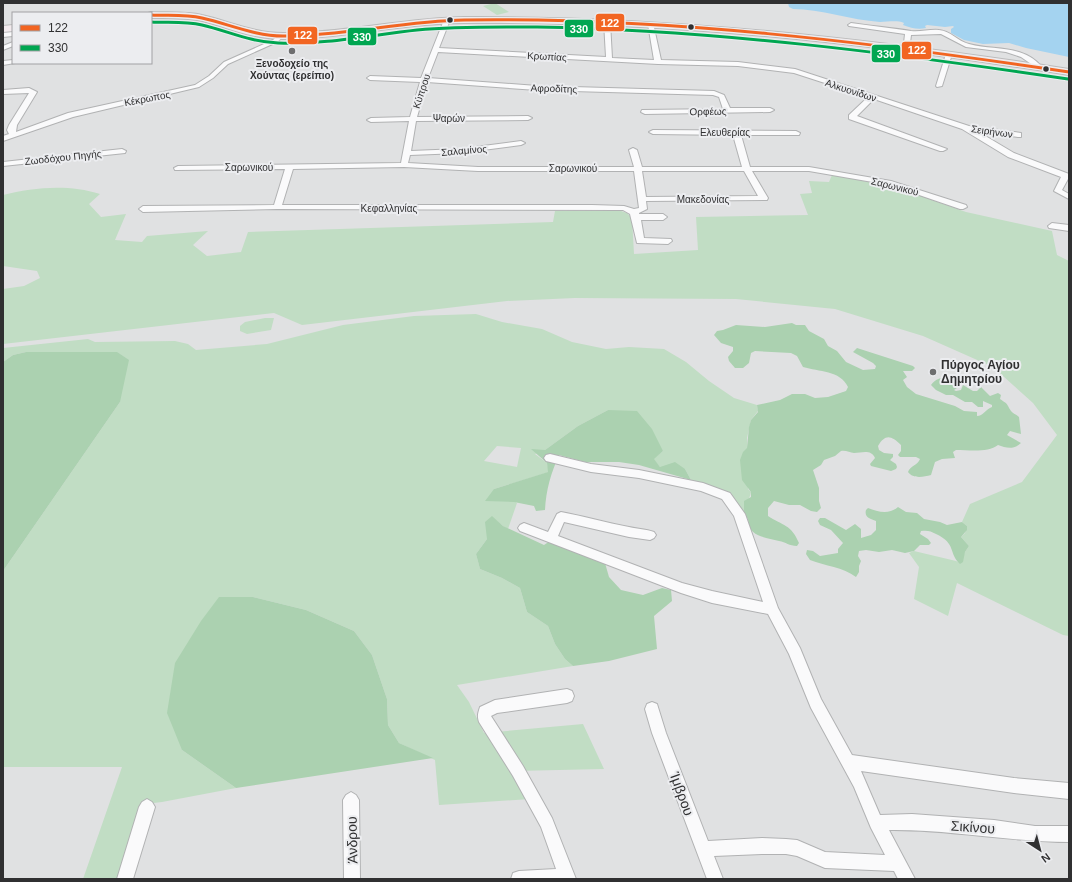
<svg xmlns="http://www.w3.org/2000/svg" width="1072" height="882" viewBox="0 0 1072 882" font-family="Arial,sans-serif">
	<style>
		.green { fill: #c1ddc4; fill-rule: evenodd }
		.forest { fill: #abd1b0 }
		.water { fill: #a4d3f0 }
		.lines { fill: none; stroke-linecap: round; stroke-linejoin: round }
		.minor-casing { stroke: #b1b2b3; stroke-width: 2 }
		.primary-casing { stroke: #bbbcbc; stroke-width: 2 }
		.minor { fill: #fafafb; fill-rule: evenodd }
		.primary { fill: #f3ebee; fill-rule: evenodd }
		.bus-1-casing { stroke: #ecedf0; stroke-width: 5 }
		.bus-2-casing { stroke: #ecedf0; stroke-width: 5 }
		.bus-1 { stroke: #f26522; stroke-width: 3 }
		.bus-2 { stroke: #00a651; stroke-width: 3 }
		.bus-dot { fill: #303031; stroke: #ecedf0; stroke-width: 1.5 }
		.poi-dot { fill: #6e6e6f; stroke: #ecedf0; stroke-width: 1.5 }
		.labels { text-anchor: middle; stroke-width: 4; stroke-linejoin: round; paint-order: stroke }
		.far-street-label { font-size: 10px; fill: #303031; stroke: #ecedf0 }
		.far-poi-label { font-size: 10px; font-weight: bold; fill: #303031; stroke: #ecedf0 }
		.poi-label { font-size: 12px; font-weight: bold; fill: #303031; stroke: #ecedf0; text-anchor: start }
		.near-street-label { font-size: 14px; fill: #303031; stroke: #ecedf0 }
		.line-badge { stroke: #ecedf0; stroke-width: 1.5 }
		.badge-label { font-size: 11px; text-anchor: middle; font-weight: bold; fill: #fff }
	</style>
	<rect width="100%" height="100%" fill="#e0e1e2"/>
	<!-- green -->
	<path class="green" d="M495,3L509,12L497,15L483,6Z
		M832,175L895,187L966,212L1052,231L1057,255L1069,261V636L1063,635L957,583L948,616L914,599L919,567L909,553L914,551L956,561L960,563L965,552L969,546L961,537L965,533L967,526L962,522L970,504L1022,482L1057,435L1033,403L993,367L923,336L835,309L736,299L575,298L507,301L302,325L274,313L3,344V289L24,286L40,278L37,271L3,266V195C34,187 69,184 100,194L89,204L101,217L126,214L115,240L142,242L147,236L208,231L193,245L207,256L241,252L248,232L553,222L555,211H621L627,213L632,218L634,254L698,250L696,217L808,215L800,194L812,193L809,181L829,182Z
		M476,314L502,322L542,329L572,342L606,349L629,347L664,349L686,362L709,381L734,398L757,405L758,411L751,420L747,438L748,489L751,492C750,500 743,505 744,512C729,490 716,486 691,480L685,469L660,467L653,459L663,451L608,410L578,426L545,450L535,454L547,463L549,472L494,489L517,503L508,529L503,526L492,517L487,539L476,554L480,569L502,578L520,588L527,612L548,626L555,644L565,659L573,666L457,685L469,702L484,733L583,724L604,769L514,771L530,799L439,805L435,760L399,743L388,725L387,699L372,655L354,631L306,610L253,597L182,750L236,788L162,802L145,804L120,879H83L122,767H3V571L120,402L117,352H26L13,355L3,362V348L88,339L95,342L175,341L188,344L196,350L267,344L343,325L414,316ZM497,446L521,448L517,467L484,461Z
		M265,318H274L271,330L247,334L240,331V326L245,322Z"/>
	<!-- forest -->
	<path class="forest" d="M792,323L796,325H805L809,331L824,339L828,346L837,351L846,362L863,370L875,369L876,366L873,363L853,352L857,348L913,366L915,368L912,371H903L907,377L903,380L907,387L916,394L955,406L964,411L977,412V416C983,416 986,409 992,407V405L983,401V407H978L972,402H965L953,395H946L936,390L931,385C935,379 942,377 949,376L952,380H959V382L954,384L957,388L954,390L956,391L961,390L963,385L973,391H977L981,387L990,396L998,393L1001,395L1000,399C1009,405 1006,403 1011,411C1013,414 1016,414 1019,417L1021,434L1010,431L1007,435L1021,443C1014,450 1006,448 998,445C988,453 969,450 956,450L953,452L955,458L942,459L935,462L931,475C923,477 913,479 908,472C910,466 918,465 920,459L916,457H900L898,455L901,451V445C891,435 885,434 878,446L879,450L884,453L893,454V457L890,460L896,464L897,467L896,469L891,471L871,466L870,464L875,458C871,449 862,453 854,453C850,453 846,450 841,451L835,456L824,460L821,465L813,470L819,488V501L821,508L817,512L811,511L800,505H789L774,501L768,508V516C783,526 791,524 799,543L797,546C789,546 786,542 779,541C765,537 748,537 748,519L745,517L744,512V501L751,497V492L742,480L740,460L743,452L747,448L749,427L751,420L758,412L757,405L780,400L792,394H805L815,398L828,397L846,391L848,387C840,370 819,372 803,367L797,356L791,353L755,351L751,353L749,363L743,368H735L729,361L728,357L733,351V347L721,343L714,335L717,331L723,330L736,325L765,327Z
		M26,352H117L129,360L120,402L3,571V362L13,355Z
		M608,410L637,411L652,429L663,451L654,459L660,467L675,462L685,469L691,480L639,465L619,462H585L559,455C551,473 546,490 545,510L536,511L534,506L514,502L485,501L494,489L548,472L547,463L531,449L545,450L578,426Z
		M898,507L906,512L917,513L924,519L940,522L947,525L962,522L967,526V530L961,537L969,546L965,552L963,562L960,564C948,553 957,544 936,534C931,531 927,530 921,531L920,534L928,539L931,543L929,545H920L914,551L905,553L892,550L879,552L866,550L859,551L858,556L861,561L859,566V572L856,577C843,567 825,566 810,560L806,554L807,550L813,551L820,556L838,553V549L843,543L831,530L820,525L818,521L820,518H825L846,530L855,524L861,529V538L871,535L876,530V521C870,519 864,517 866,510L868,508C878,512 889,515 898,507Z
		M492,516L503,526L544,545L550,541L605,563L609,577L621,590L643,595L662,588L671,590L672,601L654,616L657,649L609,661L573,666L565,659L555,644L548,626L527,612L520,588L502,578L480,569L476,554L487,539L485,522Z
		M219,597H253L306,610L354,631L372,655L387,699L388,725L399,743L433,758L236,788L182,750L167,713L175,663L201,621Z"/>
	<!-- water -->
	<path class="water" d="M788,3H1069V57L1026,48L1009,43L983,44L964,40L951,33V29L954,27L953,26L945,27L927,25L925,26L926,28C918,30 911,28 903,25L904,23C897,20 888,22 880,22C851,20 820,9 793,9L789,7Z"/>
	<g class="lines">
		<defs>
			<path id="minor" d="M447,18L450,20L439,48L606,57L604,22L607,20L610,22L612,58L654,60L648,24L653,23L661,60L738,62L795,69L969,126L1021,133V137H1018L977,131L1014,153L1069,174V179H1068L1062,190L1069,194V199L1054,191L1061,177L1008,157L962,129L874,99L857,116L947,149L943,151H940L849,119V115L868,97L794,73L738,66L658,64L438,52L428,78L537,86L714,91L724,95L730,108H770L774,110L770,112L645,114L641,112L642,110L723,109L719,97L713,95L537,90L427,82L417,117L528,116L532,118L528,120L416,121L411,151L460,149L521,141L525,143L521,145L460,153L410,155L408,163L478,167H634L629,150L633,148L637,150L642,167H742L733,135L653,134L649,132L653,130L796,131L800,133L799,135H741L750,167H809L891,181L966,205L967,207L963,209H960L890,185L809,171H752L768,198L767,200L646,201L647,209L639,213V214H663L667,217L663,220H641L644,238L671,239L672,241L668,244L637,243L630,214L623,210L277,209L143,212L139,209L143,206L274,205L285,169L175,170L174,168L178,166L401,163L409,121L371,122L367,120L371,118L410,117L420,82L370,80L367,78L370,76L421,78L444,20ZM404,167L478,171H634L639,208L634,209L624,206L592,205H282L293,169ZM642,171H744L758,196L646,197Z
				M851,23C871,26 892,28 911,31C921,32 930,29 939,30C951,31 957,41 969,44C994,51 1023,44 1042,67L1037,68L1021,57L1006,52L966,47L941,34L911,35L910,43L907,45L904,43L905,34L849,26L848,25Z
				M13,32V36L3,37V33Z
				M279,35L284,36L277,42L228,64L213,78L199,87L73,117L3,141V136L9,134L7,130L9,125L29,93L3,94V90L29,88L37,92L17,125L16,132L68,113L195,85L209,76L224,62L273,40Z
				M13,42V46L3,50V46Z
				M949,52L952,54L942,86L937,87L936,86L946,54Z
				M13,60V63H15L3,65V61Z
				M122,149L126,151L125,153L3,166V162Z
				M1052,223L1069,225V231L1049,228L1048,226Z
				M550,454L591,464L639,470L703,483L730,493L745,514L778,608L800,648L821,699L852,755L1014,778L1069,783V799L1014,793L861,771L880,815L912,814L994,820L1035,826H1069V842C1009,842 949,829 889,830L915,879H898L894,871L825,868L797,856L786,854H762L714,856L723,879H707L652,733L645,709L647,704L652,702L657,704L666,733L708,841L762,838L786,839L797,840L825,852L885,855L871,828L854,787L811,708L789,654L768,614L712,603L681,593L520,531L518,528L520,525L524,523L548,532L557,514L561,512C584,516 606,523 629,527C638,529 646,529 654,532L656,535L654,538L650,540L629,537L564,522L558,536L682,583L712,591L763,602L734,516L722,499L701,491L639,478L591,472L546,461L544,458L546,455Z
				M567,689L572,691L574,696L572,701L567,703L497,713L491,716L523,766L552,818L576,879H511L513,873L519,871L556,869L541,827L513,776L479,722C477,716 478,713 480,707L495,700Z
				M351,792L356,795L359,800L360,879H344L343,800L346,795Z
				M147,799L152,802L155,807L133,879H117L139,807L142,802Z"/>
			<path id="primary" d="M151,12C167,13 186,11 202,15C229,21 254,33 283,33C344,33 403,18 464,17C668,16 867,38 1069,69V75C867,43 669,21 464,23C403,23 344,39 283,39C261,39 241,33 220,26C212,24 205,21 197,20C182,18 166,18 151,18V13H148Z
				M13,25V31L3,32V26Z"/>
		</defs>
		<!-- minor casing -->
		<use href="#minor" class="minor-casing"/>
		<!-- primary casing -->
		<use href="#primary" class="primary-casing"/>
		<!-- minor -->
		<use href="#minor" class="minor"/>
		<!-- primary -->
		<use href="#primary" class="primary"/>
		<defs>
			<path id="bus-1" d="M151,15C168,16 185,14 202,18C229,24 255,36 283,36C344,36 403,21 464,20C667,17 869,42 1069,72"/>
			<path id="bus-2" d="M151,22C168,23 185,21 202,25C228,31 250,42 278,43C325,45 371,35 417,30C457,26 497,27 537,27C715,30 892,53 1068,79"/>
		</defs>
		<!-- bus-1 casing -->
		<use href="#bus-1" class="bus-1-casing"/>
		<!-- bus-2 casing -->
		<use href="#bus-2" class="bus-2-casing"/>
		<!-- bus-1 -->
		<use href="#bus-1" class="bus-1"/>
		<!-- bus-2 -->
		<use href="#bus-2" class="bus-2"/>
	</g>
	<!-- markers -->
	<g class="bus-dot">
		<circle cx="450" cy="20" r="3.5"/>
		<circle cx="691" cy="27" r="3.5"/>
		<circle cx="1046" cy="69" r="3.5"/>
	</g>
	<g class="poi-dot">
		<circle cx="292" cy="51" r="4"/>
		<circle cx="933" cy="372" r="4"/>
	</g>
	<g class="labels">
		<!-- far-street labels -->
		<g class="far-street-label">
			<text transform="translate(547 56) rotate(3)" y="4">Κρωπίας</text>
			<text transform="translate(554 88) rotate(2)" y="4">Αφροδίτης</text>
			<text transform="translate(851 90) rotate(18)" y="4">Αλκυονίδων</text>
			<text transform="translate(421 91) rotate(-72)" y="4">Κύπρου</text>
			<text transform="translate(147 98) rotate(-11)" y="4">Κέκρωπος</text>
			<text transform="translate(708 111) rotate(-1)" y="4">Ορφέως</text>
			<text x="449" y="122">Ψαρών</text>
			<text transform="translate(992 131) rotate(8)" y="4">Σειρήνων</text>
			<text x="725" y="136">Ελευθερίας</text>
			<text transform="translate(464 150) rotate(-5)" y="4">Σαλαμίνος</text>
			<text transform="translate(63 157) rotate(-6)" y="4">Ζωοδόχου Πηγής</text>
			<text x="249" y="171">Σαρωνικού</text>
			<text x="573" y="172">Σαρωνικού</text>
			<text transform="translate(895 186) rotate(14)" y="4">Σαρωνικού</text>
			<text x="703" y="203">Μακεδονίας</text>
			<text x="389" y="212">Κεφαλληνίας</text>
		</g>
		<!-- far-poi labels -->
		<g class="far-poi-label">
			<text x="292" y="67">Ξενοδοχείο της<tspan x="292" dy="12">Χούντας (ερείπιο)</tspan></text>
		</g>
		<!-- poi labels -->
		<g class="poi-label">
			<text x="941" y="369">Πύργος Αγίου<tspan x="941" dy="14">Δημητρίου</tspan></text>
		</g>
		<!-- near-street labels -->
		<g class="near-street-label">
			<text transform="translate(682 794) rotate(70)" y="5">Ίμβρου</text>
			<text transform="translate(973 827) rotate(4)" y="5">Σικίνου</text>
			<text transform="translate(352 840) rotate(-91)" y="5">Άνδρου</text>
		</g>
	</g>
	<g class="line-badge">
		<rect x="595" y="13" width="30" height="19" rx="4" fill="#f26522"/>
		<rect x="564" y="19" width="30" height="19" rx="4" fill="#00a651"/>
		<rect x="287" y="26" width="31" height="19" rx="4" fill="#f26522"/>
		<rect x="347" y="27" width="30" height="19" rx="4" fill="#00a651"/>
		<rect x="901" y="41" width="31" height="19" rx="4" fill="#f26522"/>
		<rect x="871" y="44" width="30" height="19" rx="4" fill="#00a651"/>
	</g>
	<g class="badge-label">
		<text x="610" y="27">122</text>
		<text x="579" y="33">330</text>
		<text x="303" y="39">122</text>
		<text x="362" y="41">330</text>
		<text x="917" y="54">122</text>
		<text x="886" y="58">330</text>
	</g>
	<!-- border -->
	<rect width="1072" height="882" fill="none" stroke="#303031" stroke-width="8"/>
	<!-- legend -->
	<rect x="12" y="12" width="140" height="52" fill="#ecedf0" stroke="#a1a1a4"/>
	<rect x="20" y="25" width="20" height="6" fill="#f26522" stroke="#a1a1a4"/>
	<text x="48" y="32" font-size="12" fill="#303031">122</text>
	<rect x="20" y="45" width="20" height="6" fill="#00a651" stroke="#a1a1a4"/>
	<text x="48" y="52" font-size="12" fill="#303031">330</text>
	<!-- north arrow -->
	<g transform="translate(1040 850) rotate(144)" stroke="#ecedf0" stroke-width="3" paint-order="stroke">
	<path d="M0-3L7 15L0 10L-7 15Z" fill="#303031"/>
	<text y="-6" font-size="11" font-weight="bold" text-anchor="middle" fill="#303031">N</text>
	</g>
</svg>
